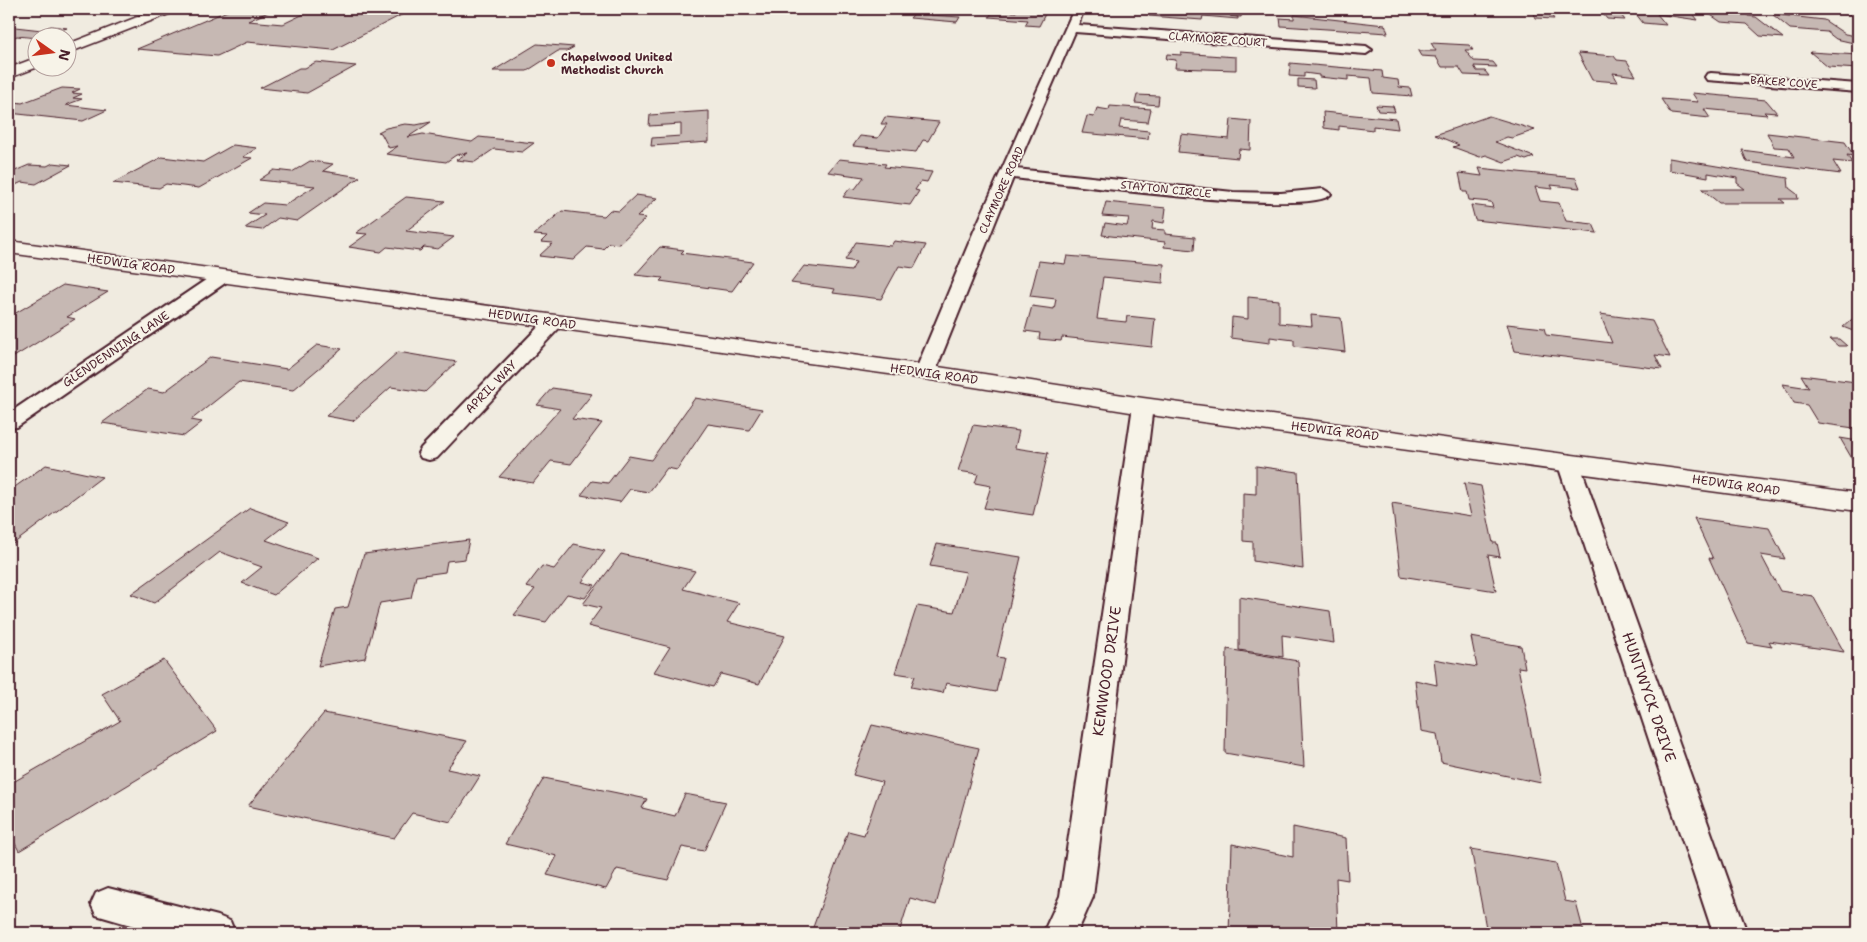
<svg xmlns="http://www.w3.org/2000/svg" width="1867" height="942" viewBox="0 0 1867 942" font-family="'Shantell Sans',sans-serif">
	<style>
		.building { fill: #c6b8b3; stroke: #4a1f2b }
		.lines { fill: none; stroke-linecap: round; stroke-linejoin: round }
		.minor-casing { stroke: #4a1f2b; stroke-width: 4 }
		.tertiary-casing { stroke: #4a1f2b; stroke-width: 3 }
		.minor { fill: #f7f3e8; fill-rule: evenodd }
		.tertiary { fill: #f7f3e8; fill-rule: evenodd }
		.poi-dot { fill: #c8321e; stroke: #f7f3e8; stroke-width: 2 }
		.labels { text-anchor: middle; stroke-width: 4; stroke-linejoin: round; paint-order: stroke }
		.far-street-label { font-size: 11px; fill: #4a1f2b; stroke: #f7f3e8 }
		.far-poi-label { font-size: 11px; font-weight: bold; fill: #4a1f2b; stroke: #f7f3e8; text-anchor: start }
		.street-label { font-size: 12px; fill: #4a1f2b; stroke: #f7f3e8 }
		.near-street-label { font-size: 15px; fill: #4a1f2b; stroke: #f7f3e8 }
	</style>
	<rect width="100%" height="100%" fill="#f0ebe0"/>
	<filter id="ink" filterUnits="userSpaceOnUse"><feTurbulence type="fractalNoise" baseFrequency=".02" numOctaves="2"/><feDisplacementMap in="SourceGraphic" scale="10" xChannelSelector="R" yChannelSelector="G"/><feConvolveMatrix kernelMatrix="1 2 1 2 8 2 1 2 1" color-interpolation-filters="sRGB"/></filter>
	<g filter="url(#ink)">
		<!-- building -->
		<path class="building" d="M73,9H115L106,12Z
			M232,9H275L248,21L283,24L310,11L285,9H413L333,50L247,42L217,56L137,49Z
			M748,9H803L799,12H785L746,11Z
			M842,9H886L884,12L867,10L864,14L838,12Z
			M918,9H935L930,15L960,17L957,22L910,18Z
			M1018,9H1036L1047,10L1039,26L1025,25L1028,20L989,17L994,10L1016,12Z
			M1151,9L1193,11L1194,9H1231L1230,16L1238,17V19L1203,16L1202,20L1149,16Z
			M1578,9H1616L1625,20L1607,19L1600,10Z
			M1632,9L1691,11L1698,20L1657,14L1666,25L1643,23Z
			M1232,11L1242,12L1241,17L1231,16Z
			M1532,11L1549,12L1554,19L1536,18Z
			M1705,11L1744,12L1748,16L1756,17L1783,38L1760,36L1747,24L1721,22Z
			M1772,14L1824,20L1845,34L1851,35L1858,41V44L1836,39L1827,32L1790,29Z
			M1294,15L1385,25L1388,33L1281,26L1280,18L1294,19Z
			M51,26L67,28L38,38L17,36L9,39V29L15,27L42,30Z
			M1431,43L1469,45L1473,50H1465L1474,61L1493,62L1497,67L1474,66L1477,71H1485L1489,76L1464,75L1459,67H1442L1436,57L1421,56L1418,51H1436Z
			M537,44L574,47L567,51H558L527,71H493Z
			M1810,52L1858,55V69L1828,67Z
			M1181,53L1236,57V70L1175,68L1176,60L1166,59L1167,54L1181,55Z
			M1578,53L1614,56L1617,60L1627,61L1636,76L1613,73L1618,82L1592,80Z
			M316,62L356,66L307,93L260,88L299,68H305Z
			M1290,63L1382,71L1383,78L1398,80L1399,87L1410,88L1412,96L1373,93L1371,78L1348,76V80L1319,77V75L1304,73V77L1289,76Z
			M1298,79L1314,80L1315,88L1298,87Z
			M62,88L80,89L72,93L82,94L73,98L82,99L66,105L107,110L83,121L9,113V101L22,103Z
			M1692,93L1766,100L1777,113L1764,112L1767,115L1704,109L1710,118L1671,114L1661,99L1698,102Z
			M1137,95L1159,96L1158,105L1135,103Z
			M1376,105L1393,106L1395,112L1378,111Z
			M1110,106L1151,109L1148,122L1121,120L1119,128L1149,131L1148,139L1082,133L1087,116L1094,117L1097,108L1109,110Z
			M709,111V142L651,146L652,138L681,136V124L649,126L650,115Z
			M1323,112L1396,119L1398,129L1373,126V130L1339,126V130L1324,128Z
			M1489,116L1535,130L1512,138L1507,137L1495,142L1534,157L1526,160L1518,157L1504,162L1486,155L1480,157L1453,147L1459,145L1435,135Z
			M885,117L939,122L928,141L923,140L916,152L853,146L860,136L878,138L887,124H881Z
			M1231,119L1251,121L1250,150L1239,149L1238,158L1178,152L1181,134L1229,139Z
			M431,122L408,137L423,134L472,142L479,137L534,143L522,152L494,149L475,162L456,160L467,153L456,155L446,162L386,154L398,146L389,148L381,133L378,132L386,128L405,124L416,125Z
			M1767,133L1845,142L1854,156L1847,155L1852,163L1833,161L1841,174L1747,162L1742,150L1794,157L1789,148L1774,147Z
			M233,145L257,148L243,157L252,158L199,188L166,184L159,188L113,183L162,157L203,162Z
			M1669,158L1788,178L1789,188L1797,194L1798,199H1780L1785,203H1719L1702,189H1745L1737,183V178L1708,173V177L1669,170Z
			M839,159L886,164L884,167L932,172L927,182L921,181L915,190L919,191L910,205L843,197L850,188L855,189L864,177L828,172Z
			M310,161L333,164L323,171L360,177L297,221L278,218L262,230L245,228L265,215L248,213L263,203L285,205L315,186L259,180L274,170L292,172Z
			M53,163L71,165L36,184L22,182L9,188V171H15L29,165L47,166Z
			M1479,168L1576,178L1580,188L1551,185L1553,189L1535,187L1540,201L1559,203L1566,221L1593,224L1597,233L1475,220L1471,205L1493,208L1491,202L1469,200L1467,192H1463L1459,173L1482,176Z
			M636,195L657,198L637,217L646,218L619,244L609,243L603,249L587,247L573,260L539,256L553,243L541,242L547,236L534,235L562,211L604,216L610,210L619,211Z
			M406,197L445,201L406,231L454,237L438,249L424,247L420,251L387,247L381,252L349,247L367,234L356,233Z
			M1106,202L1166,208L1164,223L1153,221L1152,229L1165,230V234L1195,237L1194,250L1164,247L1165,242L1102,235L1105,223L1127,226L1129,218L1102,216Z
			M894,241L926,245L914,268L899,266L881,299L833,293L835,289L791,283L804,266L851,271L856,262L845,260L856,242L891,246Z
			M660,247L684,250L681,253L753,262L732,291L660,281L663,278L635,275Z
			M1067,256L1164,264L1163,283L1103,277L1097,319L1126,322L1127,316L1155,319L1152,347L1062,337L1061,341L1039,339L1040,333L1025,331L1032,306L1054,309L1056,299L1030,296L1039,261L1065,264Z
			M63,285L108,292L67,317L75,319L9,360V317Z
			M1248,297L1279,300V323L1312,326L1311,315L1341,318L1345,352L1294,346V340L1270,337V343L1231,338L1232,317L1248,319Z
			M1600,314L1652,321L1670,357L1655,355L1662,369L1515,351L1507,324L1544,328L1546,335L1612,343Z
			M1858,314V333L1843,327Z
			M1830,339H1839L1847,346H1838Z
			M317,345L342,349L293,390L239,382L191,420L202,422L184,436L102,423L148,389L164,392L211,357L287,369Z
			M398,352L457,362L425,392L391,387L353,421L326,416Z
			M1801,375L1856,382L1858,386V434L1854,428L1818,423L1807,405L1794,403L1783,384L1809,388Z
			M552,388L592,394L572,419L602,423L571,464L551,461L533,483L499,477L560,409L537,405Z
			M695,398L762,409L749,430L708,424L677,470L667,468L649,492L630,489L620,502L581,495L592,481L608,483L629,456L651,460Z
			M973,425L1019,431L1015,448L1048,453L1033,515L984,508L991,486L975,483L978,474L958,471Z
			M1840,438L1858,441V462H1854Z
			M46,465L102,477L9,547V510L13,507L9,506V491Z
			M1256,466L1298,472L1303,569L1253,561V542L1243,541V493L1256,494Z
			M1464,483L1481,486L1493,543H1497L1500,557L1488,555L1496,591L1401,576L1392,503L1471,516Z
			M250,508L289,522L266,540L318,558L274,595L242,583L262,567L220,552L154,603L131,594Z
			M1694,518L1769,528L1785,559L1761,555L1780,591L1813,596L1844,652L1769,641L1772,647L1748,643L1709,558L1713,559Z
			M469,540L465,559L447,561L445,572L416,576L411,598L380,603L365,658L318,666L335,609L348,607L364,554Z
			M574,544L605,551L582,582L595,585L585,598L567,594L546,622L514,615L535,589L526,587L542,566L554,569Z
			M937,544L1021,557L997,657L1004,658L996,692L946,683L943,693L911,687L915,676L895,673L917,606L954,612L966,572L930,566Z
			M621,554L695,571L683,589L739,603L727,622L785,636L759,684L721,674L713,687L654,672L670,647L588,626L601,608L583,604Z
			M1239,597L1330,611L1334,643L1282,635L1283,657L1239,650Z
			M1471,637L1521,646L1525,668L1518,667L1541,783L1441,762L1437,734L1421,731L1415,680L1437,685L1434,659L1477,667Z
			M1227,649L1298,661L1304,767L1225,753Z
			M164,660L217,731L19,851L9,832V770L15,781L120,721L102,694Z
			M324,713L467,741L447,769L480,776L451,822L412,813L394,838L248,806Z
			M872,725L979,748L936,905L910,898L899,933H824L812,930L848,831L864,835L882,782L853,775Z
			M544,778L647,799L642,808L675,816L685,794L726,802L704,851L682,847L668,880L617,869L606,889L547,875L557,856L505,844Z
			M1293,827L1346,838L1348,880L1336,878L1338,933H1229L1232,844L1293,857Z
			M1471,849L1556,863L1565,901L1576,903L1584,933H1487Z"/>
		<g class="lines">
			<defs>
				<path id="minor" d="M9,9H16L9,13Z
					M1074,9H1084L1078,25L1366,46L1372,50L1366,54L1075,32L1016,169L1233,192L1281,193L1323,189L1331,194C1314,218 1053,182 1013,178L935,372L932,376L925,378L918,376L915,372L974,231Z
					M1830,9H1858V13L1835,12Z
					M1711,73L1858,84V92L1707,80L1705,77L1707,74Z
					M222,272L228,273L231,277L228,281L17,427L9,428V413L216,273Z
					M554,316L561,318L563,322L561,326L437,458L429,460L421,458L418,453L421,448L547,318Z
					M1143,400L1150,402L1153,406L1093,897L1077,933H1043L1060,896L1133,406L1136,402Z
					M1568,455L1576,457L1579,462L1747,933H1713L1557,462L1560,457Z
					M108,888L218,916L230,921L235,933H158L96,915L91,904L96,893Z"/>
				<path id="tertiary" d="M158,9H176L174,12L68,53V44Z
					M38,57V67L9,78V68Z
					M9,241L925,365L1143,398L1858,493V511L1143,414L925,379L9,253Z"/>
			</defs>
			<!-- minor casing -->
			<use href="#minor" class="minor-casing"/>
			<!-- tertiary casing -->
			<use href="#tertiary" class="tertiary-casing"/>
			<!-- minor -->
			<use href="#minor" class="minor"/>
			<!-- tertiary -->
			<use href="#tertiary" class="tertiary"/>
		</g>
	</g>
	<!-- markers -->
	<circle class="poi-dot" cx="551" cy="63" r="5"/>
	<g class="labels">
		<!-- far-street labels -->
		<g class="far-street-label">
			<text transform="translate(1218 39) rotate(4)" y="4">CLAYMORE COURT</text>
			<text transform="translate(1784 82) rotate(4)" y="4">BAKER COVE</text>
			<text transform="translate(1166 189) rotate(6)" y="4">STAYTON CIRCLE</text>
			<text transform="translate(1001 190) rotate(-66)" y="4">CLAYMORE ROAD</text>
		</g>
		<!-- far-poi labels -->
		<g class="far-poi-label">
			<text x="561" y="61">Chapelwood United<tspan x="561" dy="13">Methodist Church</tspan></text>
		</g>
		<!-- street labels -->
		<g class="street-label">
			<text transform="translate(131 264) rotate(8)" y="4">HEDWIG ROAD</text>
			<text transform="translate(532 319) rotate(8)" y="4">HEDWIG ROAD</text>
			<text transform="translate(116 349) rotate(-34)" y="4">GLENDENNING LANE</text>
			<text transform="translate(934 374) rotate(8)" y="4">HEDWIG ROAD</text>
			<text transform="translate(491 387) rotate(-46)" y="4">APRIL WAY</text>
			<text transform="translate(1335 431) rotate(7)" y="4">HEDWIG ROAD</text>
			<text transform="translate(1736 485) rotate(8)" y="4">HEDWIG ROAD</text>
		</g>
		<!-- near-street labels -->
		<g class="near-street-label">
			<text transform="translate(1107 671) rotate(-82)" y="5">KEMWOOD DRIVE</text>
			<text transform="translate(1649 697) rotate(71)" y="5">HUNTWYCK DRIVE</text>
		</g>
	</g>
	<!-- margin -->
	<rect width="1867" height="942" fill="none" stroke="#f7f3e8" stroke-width="30"/>
	<rect x="15" y="15" width="1837" height="912" fill="none" stroke="#4a1f2b" stroke-width="2" filter="url(#ink)"/>
	<!-- north arrow -->
	<g transform="translate(52 52) rotate(104)"><circle r="24" fill="#f7f3e8" stroke="#b29e9c"/>
	<path d="M0-4L9 19L0 12L-9 19Z" fill="#c8321e"/>
	<text y="-8" font-size="14" font-weight="bold" text-anchor="middle" fill="#4a1f2b">N</text>
	</g>
</svg>
